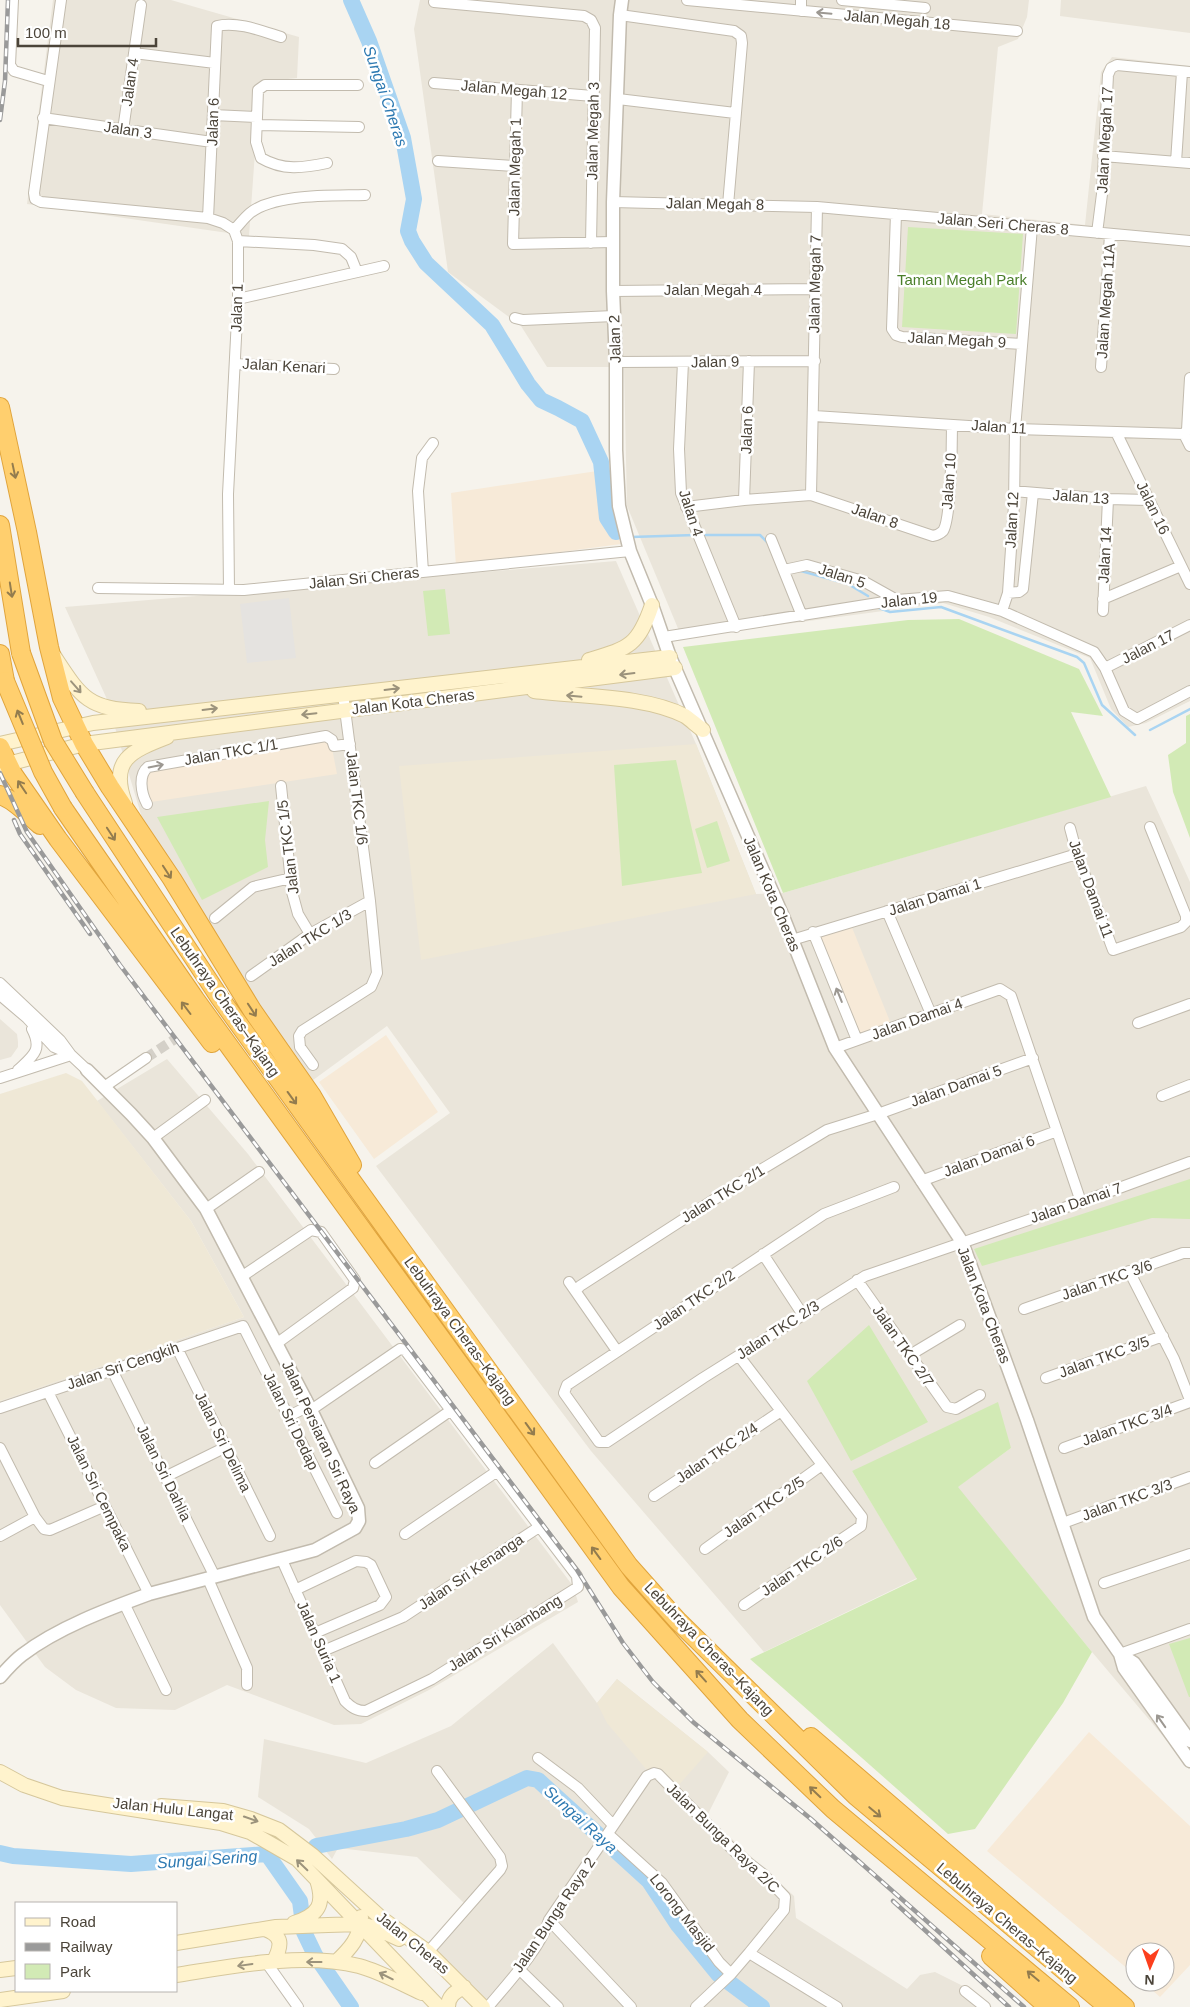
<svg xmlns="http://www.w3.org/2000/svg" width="1190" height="2007" viewBox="0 0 1190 2007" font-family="Helvetica,sans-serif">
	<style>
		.residential { fill: #eae5da }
		.commercial { fill: #f7ead8 }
		.education { fill: #efe8d6 }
		.green { fill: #d2eab5 }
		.parking { fill: #e5e3e0 }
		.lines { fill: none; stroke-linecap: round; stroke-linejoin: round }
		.stream { stroke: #a9d4f2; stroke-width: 2.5 }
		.river { stroke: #a9d4f2; stroke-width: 16 }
		.minor-tunnel { stroke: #d4d0c8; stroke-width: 10; stroke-dasharray: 10 5; stroke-linecap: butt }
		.minor-casing { stroke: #c2bbae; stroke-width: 12 }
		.tertiary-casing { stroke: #c2bbae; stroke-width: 15 }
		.secondary-casing { stroke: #d6c79b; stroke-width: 16 }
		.motorway-casing { stroke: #e0a43c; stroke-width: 20 }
		.minor { stroke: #fff; stroke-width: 10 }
		.tertiary { stroke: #fff; stroke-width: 12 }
		.secondary { stroke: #fff3cd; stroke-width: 14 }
		.motorway { stroke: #ffcf6e; stroke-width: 18 }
		.rail-casing { stroke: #9a9a9a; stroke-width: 4.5 }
		.rail { stroke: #fff; stroke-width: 2.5; stroke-dasharray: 8; stroke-linecap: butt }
		.motorway-bridge-casing { stroke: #e0a43c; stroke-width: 20; stroke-linecap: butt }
		.motorway-bridge { stroke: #ffcf6e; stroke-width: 18 }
		.oneway { stroke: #9c9892 }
		.oneway2 { stroke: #937c4e }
		.oneway3 { stroke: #9c937c }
		.labels { text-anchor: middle; stroke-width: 5; stroke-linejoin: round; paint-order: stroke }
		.street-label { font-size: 15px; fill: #4b4439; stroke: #fff }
		.park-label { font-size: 15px; fill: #4a7f2a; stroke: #fff }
		.water-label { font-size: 16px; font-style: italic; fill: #2e7ab2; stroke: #fff }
	</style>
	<rect width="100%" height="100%" fill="#f6f3ec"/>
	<!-- residential -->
	<path class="residential" d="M53,0H171L299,37L297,78L260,82L249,236L27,204Z
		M420,0H1029L1027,17L1018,39L998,47L982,214L1085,225L1101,72L1112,57L1190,66V701L1146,723L1128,727L1111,709L1090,658L989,617L943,603L682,638L627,506L624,367H547L521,326L448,272L414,29Z
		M1061,0H1190V33L1060,16Z
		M616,561L696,744L756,894L783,893L1146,786L1190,882V1768L1092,1652L957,1487L1011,1448L852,1471L917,1578L764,1652L591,1451L376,1166L450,1113L387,1026L309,1083L242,983L142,818L106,697L65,607Z
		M0,1019L17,1034L18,1042V1047L11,1057L0,1060Z
		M167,1059L248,1154L573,1586L578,1602L429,1690L361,1724L334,1725L227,1685L175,1710L116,1708L76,1690L45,1667L0,1605V1401L244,1317L191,1221L97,1101Z
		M553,1643L597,1703L617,1679L708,1752L729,1772L707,1816L794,1896L796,1918L907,1989L920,1975L935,1972L975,1992L992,2007H492L430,1943L467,1906L417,1857L338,1848L332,1859L309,1829L258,1797L264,1739L366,1763L451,1726Z"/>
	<!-- commercial -->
	<path class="commercial" d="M597,471L604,517L609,522L621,544L456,566L451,493Z
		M326,740L331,743L337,774L151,802L146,775L149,770Z
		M851,925L891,1024L859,1036L819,936Z
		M386,1035L438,1112L374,1159L319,1082Z
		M1089,1732L1190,1826V1965L1160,1997L1143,1982H1165V1952H1135V1975L987,1851Z"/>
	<!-- education -->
	<path class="education" d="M696,744L756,894L421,960L399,766Z
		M66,1073L82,1081L191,1221L244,1317L0,1401V1094Z
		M617,1679L708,1752L677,1787L654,1769H646L607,1723L597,1703Z"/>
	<!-- green -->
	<path class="green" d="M908,227L1023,234L1016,334L902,327Z
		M445,589L450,634L428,636L423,591Z
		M959,619L1079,669L1103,716L1071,712L1111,797L783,893L683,647L908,620Z
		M1190,714V838L1173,792L1168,755L1186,743V716Z
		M676,760L702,873L622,886L614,765Z
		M269,801L265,840L268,867L202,900L157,817Z
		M717,821L730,861L707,868L695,829Z
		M1190,1179V1219L1152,1218L982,1266L974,1249Z
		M869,1325L928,1422L851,1461L807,1381Z
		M998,1402L1011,1448L958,1487L1092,1652L1063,1703L975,1829L948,1834L750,1659L917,1579L852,1471Z
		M1190,1638V1697H1189L1169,1644Z"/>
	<!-- parking -->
	<path class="parking" d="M289,598L296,658L247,663L240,604Z"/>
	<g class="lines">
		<!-- stream -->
		<path class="stream" d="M701,535H760L767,542
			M631,537L695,535
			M801,571L848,584L868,596
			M879,608L890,612L941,607L1077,657L1084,663L1102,705L1135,735
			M1150,730L1190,709"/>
		<!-- river -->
		<path class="river" d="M351,0L369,41L403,138L414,199L408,231L412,241L426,263L492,325L528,384L541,400L558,408L582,421L601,462L607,518L616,532
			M316,1846L406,1829L438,1820L527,1778L538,1780L649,1881L678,1925L718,1974L762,2007
			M0,1853L13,1856L131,1864L267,1854L300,1901L304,1932L315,1955L351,2007"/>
		<!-- minor-tunnel -->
		<path class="minor-tunnel" d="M146,1058L175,1039"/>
		<defs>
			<path id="minor" d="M13,0L10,65L14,71L48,81
				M61,0L34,193L35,199L41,202L208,218L223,223L234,230L238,241V299L228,494L229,590
				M687,0L1017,31
				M842,0L925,8
				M434,2L584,16L591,20L595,28L591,243
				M801,11V0
				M620,15L734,31L741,36L742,43L728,205
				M134,53L215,63
				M434,83L593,96
				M517,90L513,244L613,242
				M618,99L735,113
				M213,115L257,117L256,142L261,158C283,171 303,168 327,163
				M257,117L258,90L265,85H358
				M43,118L212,142
				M258,125L359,127
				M123,130L141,5
				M1103,156L1190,163
				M438,161L515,166
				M1176,162L1182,72
				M613,202L817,207L1190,241
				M896,214L892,329L896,335L902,337L1021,344
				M208,218L217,26C237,21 262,31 281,37
				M234,230C239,225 244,218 250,213C275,193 334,196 365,195
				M1097,233L1102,194L1108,75L1111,68L1117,65L1190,72
				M238,241L314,245L342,249L351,257L357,272
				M613,291L814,289
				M238,299L384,266
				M515,318L523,320L614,316
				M616,362L815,361
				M683,362L679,449L681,493L736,627
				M235,364L334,369
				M1101,367L1110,235
				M814,416L1015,429L1184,434
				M1116,432L1190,584
				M1184,434L1187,430L1190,378
				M1184,434L1190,446
				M1014,491L1108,499L1148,500
				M811,495L817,207
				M744,500L749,361
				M686,507L744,500L811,495L933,536C937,535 940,534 943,531C951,520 952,442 952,425
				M771,539L802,616
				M784,570L807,565L863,581L897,600
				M423,572L418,491L422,458L433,443
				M98,588L244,590L630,551
				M1008,593L1019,592L1023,589L1033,493
				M1103,599L1181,566
				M1002,611L1008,593L1014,505L1015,429L1032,227
				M1103,611L1108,499
				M664,637L897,600L948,596L1002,611L1094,652L1105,668L1124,711L1137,719L1190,691
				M1105,668L1190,625
				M281,786L292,892L298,914L310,934
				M147,804C141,793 138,775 148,767L326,736L332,740L334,746L350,744
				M1070,828L1077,854L1113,950L1181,927L1186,922V916L1150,827
				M887,911L931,1014
				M215,918L253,887L291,878
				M813,932L857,1040
				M792,940L1077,854
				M251,976L310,934L370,901
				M0,983L60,1040L71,1055L87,1070
				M0,995L27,1018L54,1047L70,1054
				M1138,1023L1190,1004
				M835,1048L1000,989L1011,996L1081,1202
				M313,1065L300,1047L299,1036L302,1031L371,987L377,973L370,901L343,694
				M18,1070C33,1056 43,1050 32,1029
				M0,1078L71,1055
				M104,1087L146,1058
				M1162,1096L1190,1085
				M153,1138L205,1100
				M921,1181L1057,1131
				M894,1187L824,1214L567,1385L564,1393L599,1442H607L703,1378L865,1276L1081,1202L1190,1162
				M206,1209L259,1172
				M763,1254L803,1315
				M1129,1271L1174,1359L1190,1400
				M241,1277L311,1230L321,1232L355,1280L353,1288L276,1344
				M857,1280L947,1407L956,1409L980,1395
				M569,1282L617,1351
				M576,1291L580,1286L749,1177L827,1130L878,1114L1033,1058
				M1024,1309L1183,1253H1190
				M177,1348L270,1536
				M910,1355L960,1325
				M739,1356L862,1517L861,1526L744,1605
				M112,1370L215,1577
				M1046,1378L1163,1336
				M48,1392L149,1594
				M0,1408L243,1326L337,1513
				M289,1416L309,1406
				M0,1448L35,1517L44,1529L50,1530L105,1506
				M1064,1448L1190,1402
				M375,1463L450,1411
				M165,1477L226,1447
				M654,1496L781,1411
				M1063,1523L1190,1477
				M405,1534L496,1472
				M0,1536L35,1517
				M705,1549L822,1465
				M282,1560L345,1701C352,1708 357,1711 366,1711L432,1679L578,1587L577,1576L405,1350L400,1349L311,1410
				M208,1579L247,1668V1685
				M1104,1583L1190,1554
				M295,1590L356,1561L366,1562L371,1565L386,1597L380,1605L315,1633
				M124,1603L166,1690
				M323,1651L403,1617L539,1527
				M1120,1654L1190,1629
				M538,1758L578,1788L613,1825
				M608,1834L662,1883L719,1962L731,1974
				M549,1920L631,2007
				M428,1952L500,1870L502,1866L500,1857L437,1771
				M749,1953L837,2007
				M266,1962L298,2007
				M519,1969L558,2007
				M965,1991L985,2007
				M488,2007C507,1984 541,1948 549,1920L647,1776L654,1773L658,1774L737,1854L763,1874L785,1897L784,1910L749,1953L731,1974L696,2007"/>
			<path id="tertiary" d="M622,0L620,15L613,202V291L616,362V450L619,506L630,551L652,605L670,657L784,919L835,1048L962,1242L1027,1420L1094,1617L1120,1654L1124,1668L1190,1761
				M1120,1654L1134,1663L1190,1741
				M0,1677C7,1669 14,1661 22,1655C57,1628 108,1609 149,1594L315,1550L355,1528L359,1521L358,1508L311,1410L206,1209L153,1138L131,1114L87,1070"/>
			<path id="secondary" d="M54,656C81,697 87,709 139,711
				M589,660C629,648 638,646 652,605
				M534,691C579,697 644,695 685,716C691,720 697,726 703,730
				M0,744L93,723L670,657
				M0,766L84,744L675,668
				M125,803C109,760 131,751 167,737
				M0,1772L24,1785L62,1798L221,1823L250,1832L297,1859L439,2007
				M161,1806L223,1811L251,1819L279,1830L312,1855L381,1918L428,1952L483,2007
				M294,1923C319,1915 325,1904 317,1880
				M265,1929C283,1936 282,1945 274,1961
				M176,1943L276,1927L328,1925L361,1924L375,1928L399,1939
				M336,1962C350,1949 361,1937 361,1917
				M0,1970L16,1968
				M176,1975C234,1966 302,1952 359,1966C381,1972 402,1984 422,1993
				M0,2000L63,1991
				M448,2007C448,1996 455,1992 464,1987"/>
			<path id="motorway" d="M0,407L27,532L49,647L62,698L84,744L110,787L172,879L252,1010L312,1096L352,1165
				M0,525L21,653
				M0,654L5,681
				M0,747L13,774L58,839L212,1043
				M85,793L220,998L629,1566L677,1620L856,1796L1108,2007
				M0,795C16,801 27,814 40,825
				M63,808L195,999L621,1587L740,1720L833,1809L1070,2007
				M811,1737L1125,2007
				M991,1956L1048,2007"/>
		</defs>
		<!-- minor casing -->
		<use href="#minor" class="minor-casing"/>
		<!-- tertiary casing -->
		<use href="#tertiary" class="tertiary-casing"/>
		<!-- secondary casing -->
		<use href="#secondary" class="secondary-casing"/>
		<!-- motorway casing -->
		<use href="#motorway" class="motorway-casing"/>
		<!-- minor -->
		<use href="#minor" class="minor"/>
		<!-- tertiary -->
		<use href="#tertiary" class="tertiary"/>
		<!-- secondary -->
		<use href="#secondary" class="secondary"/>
		<!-- motorway -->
		<use href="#motorway" class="motorway"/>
		<defs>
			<path id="rail" d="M0,120L5,81L8,0
				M0,773L27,832L120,965L577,1570L623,1643L653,1682L693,1722L811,1819L1024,2007
				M14,820L20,834L90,934
				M893,1901L1009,2007"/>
		</defs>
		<!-- rail casing -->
		<use href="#rail" class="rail-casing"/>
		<!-- rail -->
		<use href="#rail" class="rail"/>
		<defs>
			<path id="motorway-bridge" d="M21,653L53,741L85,793
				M5,681L43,772L63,808"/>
		</defs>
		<!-- motorway-bridge casing -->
		<use href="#motorway-bridge" class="motorway-bridge-casing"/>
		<!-- motorway-bridge -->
		<use href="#motorway-bridge" class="motorway-bridge"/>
	</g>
	<!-- one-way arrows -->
	<defs><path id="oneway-shaft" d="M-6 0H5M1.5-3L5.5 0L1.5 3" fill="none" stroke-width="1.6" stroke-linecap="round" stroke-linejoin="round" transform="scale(1.25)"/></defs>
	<g class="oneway">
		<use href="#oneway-shaft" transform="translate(824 13) rotate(-175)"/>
		<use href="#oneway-shaft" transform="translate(156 766) rotate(-11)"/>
		<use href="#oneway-shaft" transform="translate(839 995) rotate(-112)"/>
		<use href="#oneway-shaft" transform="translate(1161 1721) rotate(-125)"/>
	</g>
	<g class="oneway2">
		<use href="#oneway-shaft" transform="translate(14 471) rotate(78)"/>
		<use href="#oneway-shaft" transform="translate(11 590) rotate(81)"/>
		<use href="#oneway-shaft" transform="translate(20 717) rotate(-112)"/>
		<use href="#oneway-shaft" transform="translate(22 787) rotate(-124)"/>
		<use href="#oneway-shaft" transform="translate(111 834) rotate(57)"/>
		<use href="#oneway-shaft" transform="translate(167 872) rotate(57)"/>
		<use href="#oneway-shaft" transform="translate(186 1008) rotate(-127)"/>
		<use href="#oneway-shaft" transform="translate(252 1010) rotate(57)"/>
		<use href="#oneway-shaft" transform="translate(292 1098) rotate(54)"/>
		<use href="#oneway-shaft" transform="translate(530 1429) rotate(54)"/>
		<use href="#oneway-shaft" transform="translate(596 1553) rotate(-126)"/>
		<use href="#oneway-shaft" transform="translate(701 1676) rotate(-132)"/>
		<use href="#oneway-shaft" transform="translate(815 1792) rotate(-136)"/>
		<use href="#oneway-shaft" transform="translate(875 1812) rotate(40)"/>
		<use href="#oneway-shaft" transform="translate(1033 1976) rotate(-140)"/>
	</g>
	<g class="oneway3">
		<use href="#oneway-shaft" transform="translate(627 674) rotate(173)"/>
		<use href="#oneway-shaft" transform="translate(76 687) rotate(49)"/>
		<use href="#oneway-shaft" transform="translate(392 689) rotate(-7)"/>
		<use href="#oneway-shaft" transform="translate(574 696) rotate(-175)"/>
		<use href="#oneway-shaft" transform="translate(210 709) rotate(-7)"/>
		<use href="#oneway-shaft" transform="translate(309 714) rotate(174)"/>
		<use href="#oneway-shaft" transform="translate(251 1819) rotate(19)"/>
		<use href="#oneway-shaft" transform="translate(302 1865) rotate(-136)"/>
		<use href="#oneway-shaft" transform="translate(314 1962) rotate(-180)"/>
		<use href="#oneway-shaft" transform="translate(245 1965) rotate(172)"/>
		<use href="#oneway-shaft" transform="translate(386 1976) rotate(-154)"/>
	</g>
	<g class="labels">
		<!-- street labels -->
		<g class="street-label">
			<text transform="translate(897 20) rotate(5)" y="5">Jalan Megah 18</text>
			<text transform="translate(130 82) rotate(-82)" y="5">Jalan 4</text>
			<text transform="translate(514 90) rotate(5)" y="5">Jalan Megah 12</text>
			<text transform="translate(213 122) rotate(-88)" y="5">Jalan 6</text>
			<text transform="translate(128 130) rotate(8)" y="5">Jalan 3</text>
			<text transform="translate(593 131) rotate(-89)" y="5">Jalan Megah 3</text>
			<text transform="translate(1105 140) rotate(-87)" y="5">Jalan Megah 17</text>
			<text transform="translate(515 167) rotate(-89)" y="5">Jalan Megah 1</text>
			<text transform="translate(715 204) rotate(1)" y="5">Jalan Megah 8</text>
			<text transform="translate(1003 224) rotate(5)" y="5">Jalan Seri Cheras 8</text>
			<text transform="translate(815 284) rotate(-89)" y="5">Jalan Megah 7</text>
			<text x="713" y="295">Jalan Megah 4</text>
			<text transform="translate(1106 301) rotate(-86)" y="5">Jalan Megah 11A</text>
			<text transform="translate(237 308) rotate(-88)" y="5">Jalan 1</text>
			<text transform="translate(615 339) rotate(-92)" y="5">Jalan 2</text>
			<text transform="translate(957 340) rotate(3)" y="5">Jalan Megah 9</text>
			<text transform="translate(715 362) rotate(-1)" y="5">Jalan 9</text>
			<text transform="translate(284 366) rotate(3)" y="5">Jalan Kenari</text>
			<text transform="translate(999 427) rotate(4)" y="5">Jalan 11</text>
			<text transform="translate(747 430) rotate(-88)" y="5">Jalan 6</text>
			<text transform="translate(949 481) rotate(-86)" y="5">Jalan 10</text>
			<text transform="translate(1081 497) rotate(4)" y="5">Jalan 13</text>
			<text transform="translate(1153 508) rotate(64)" y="5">Jalan 16</text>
			<text transform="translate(691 513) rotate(72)" y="5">Jalan 4</text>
			<text transform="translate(875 516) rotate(19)" y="5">Jalan 8</text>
			<text transform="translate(1012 520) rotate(-87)" y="5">Jalan 12</text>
			<text transform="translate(1105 555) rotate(-87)" y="5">Jalan 14</text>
			<text transform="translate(842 576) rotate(18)" y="5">Jalan 5</text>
			<text transform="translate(364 578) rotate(-6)" y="5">Jalan Sri Cheras</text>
			<text transform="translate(909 600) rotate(-6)" y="5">Jalan 19</text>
			<text transform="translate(1148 647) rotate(-27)" y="5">Jalan 17</text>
			<text transform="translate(413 702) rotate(-7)" y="5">Jalan Kota Cheras</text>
			<text transform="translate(231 752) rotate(-10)" y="5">Jalan TKC 1/1</text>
			<text transform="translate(357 798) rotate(83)" y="5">Jalan TKC 1/6</text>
			<text transform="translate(288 847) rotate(-97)" y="5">Jalan TKC 1/5</text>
			<text transform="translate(1091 889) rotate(70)" y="5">Jalan Damai 11</text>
			<text transform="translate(772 894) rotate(67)" y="5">Jalan Kota Cheras</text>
			<text transform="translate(935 897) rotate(-17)" y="5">Jalan Damai 1</text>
			<text transform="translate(310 938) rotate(-32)" y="5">Jalan TKC 1/3</text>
			<text transform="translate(225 1002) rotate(55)" y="5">Lebuhraya Cheras–Kajang</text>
			<text transform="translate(917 1019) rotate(-20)" y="5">Jalan Damai 4</text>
			<text transform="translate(956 1086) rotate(-20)" y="5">Jalan Damai 5</text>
			<text transform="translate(989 1156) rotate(-20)" y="5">Jalan Damai 6</text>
			<text transform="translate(723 1194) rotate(-32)" y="5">Jalan TKC 2/1</text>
			<text transform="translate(1076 1203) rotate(-19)" y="5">Jalan Damai 7</text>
			<text transform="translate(1107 1280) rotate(-19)" y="5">Jalan TKC 3/6</text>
			<text transform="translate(694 1300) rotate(-34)" y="5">Jalan TKC 2/2</text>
			<text transform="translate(984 1305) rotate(69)" y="5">Jalan Kota Cheras</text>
			<text transform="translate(778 1330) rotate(-33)" y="5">Jalan TKC 2/3</text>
			<text transform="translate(460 1331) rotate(54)" y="5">Lebuhraya Cheras–Kajang</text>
			<text transform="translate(903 1346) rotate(55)" y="5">Jalan TKC 2/7</text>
			<text transform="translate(1104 1357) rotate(-20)" y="5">Jalan TKC 3/5</text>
			<text transform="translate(123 1366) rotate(-19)" y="5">Jalan Sri Cengkih</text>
			<text transform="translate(291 1421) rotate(64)" y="5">Jalan Sri Dedap</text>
			<text transform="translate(1127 1425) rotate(-20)" y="5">Jalan TKC 3/4</text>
			<text transform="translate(321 1437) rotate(65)" y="5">Jalan Persiaran Sri Raya</text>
			<text transform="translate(223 1442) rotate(64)" y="5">Jalan Sri Delima</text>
			<text transform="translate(717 1453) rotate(-34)" y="5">Jalan TKC 2/4</text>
			<text transform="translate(164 1473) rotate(64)" y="5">Jalan Sri Dahlia</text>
			<text transform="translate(99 1493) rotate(64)" y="5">Jalan Sri Cempaka</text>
			<text transform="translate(1127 1500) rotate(-20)" y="5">Jalan TKC 3/3</text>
			<text transform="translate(764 1507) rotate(-35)" y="5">Jalan TKC 2/5</text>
			<text transform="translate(802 1566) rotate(-34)" y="5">Jalan TKC 2/6</text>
			<text transform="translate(471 1572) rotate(-34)" y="5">Jalan Sri Kenanga</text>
			<text transform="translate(505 1633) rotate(-32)" y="5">Jalan Sri Kiambang</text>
			<text transform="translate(319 1642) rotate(66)" y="5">Jalan Suria 1</text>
			<text transform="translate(709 1649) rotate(46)" y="5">Lebuhraya Cheras–Kajang</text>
			<text transform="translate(173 1809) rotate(6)" y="5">Jalan Hulu Langat</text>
			<text transform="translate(723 1838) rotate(44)" y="5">Jalan Bunga Raya 2/C</text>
			<text transform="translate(682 1913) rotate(52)" y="5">Lorong Masjid</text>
			<text transform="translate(554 1915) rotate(-56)" y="5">Jalan Bunga Raya 2</text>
			<text transform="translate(1007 1923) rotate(40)" y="5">Lebuhraya Cheras–Kajang</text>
			<text transform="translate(413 1943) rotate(39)" y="5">Jalan Cheras</text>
		</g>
		<!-- park labels -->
		<g class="park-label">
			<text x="962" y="285">Taman Megah Park</text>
		</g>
		<!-- water labels -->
		<g class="water-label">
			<text transform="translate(386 96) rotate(71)" y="6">Sungai Cheras</text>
			<text transform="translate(581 1819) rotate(42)" y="6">Sungai Raya</text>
			<text transform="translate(207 1859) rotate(-4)" y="6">Sungai Sering</text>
		</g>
	</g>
	<!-- legend -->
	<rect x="15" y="1902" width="162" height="90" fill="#ffffff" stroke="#b7b4b0"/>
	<rect x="25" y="1918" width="25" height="8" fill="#fff3cd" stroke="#b7b4b0"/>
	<text x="60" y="1927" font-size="15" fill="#4b4439">Road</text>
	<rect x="25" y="1943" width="25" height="8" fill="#9a9a9a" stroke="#b7b4b0"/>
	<text x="60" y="1952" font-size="15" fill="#4b4439">Railway</text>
	<rect x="25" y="1964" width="25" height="15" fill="#d2eab5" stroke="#b7b4b0"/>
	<text x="60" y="1977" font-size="15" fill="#4b4439">Park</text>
	<!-- north arrow -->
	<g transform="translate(1150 1967) rotate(182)"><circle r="24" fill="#ffffff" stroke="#b7b4b0"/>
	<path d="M0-4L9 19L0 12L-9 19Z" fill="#fc3f1d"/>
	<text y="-8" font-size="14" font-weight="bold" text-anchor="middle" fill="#4b4439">N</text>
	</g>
	<!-- scale -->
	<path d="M18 38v8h138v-8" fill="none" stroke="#4b4439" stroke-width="2.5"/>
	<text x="25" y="38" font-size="15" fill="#4b4439" stroke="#ffffff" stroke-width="4" paint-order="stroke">100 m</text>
</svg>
